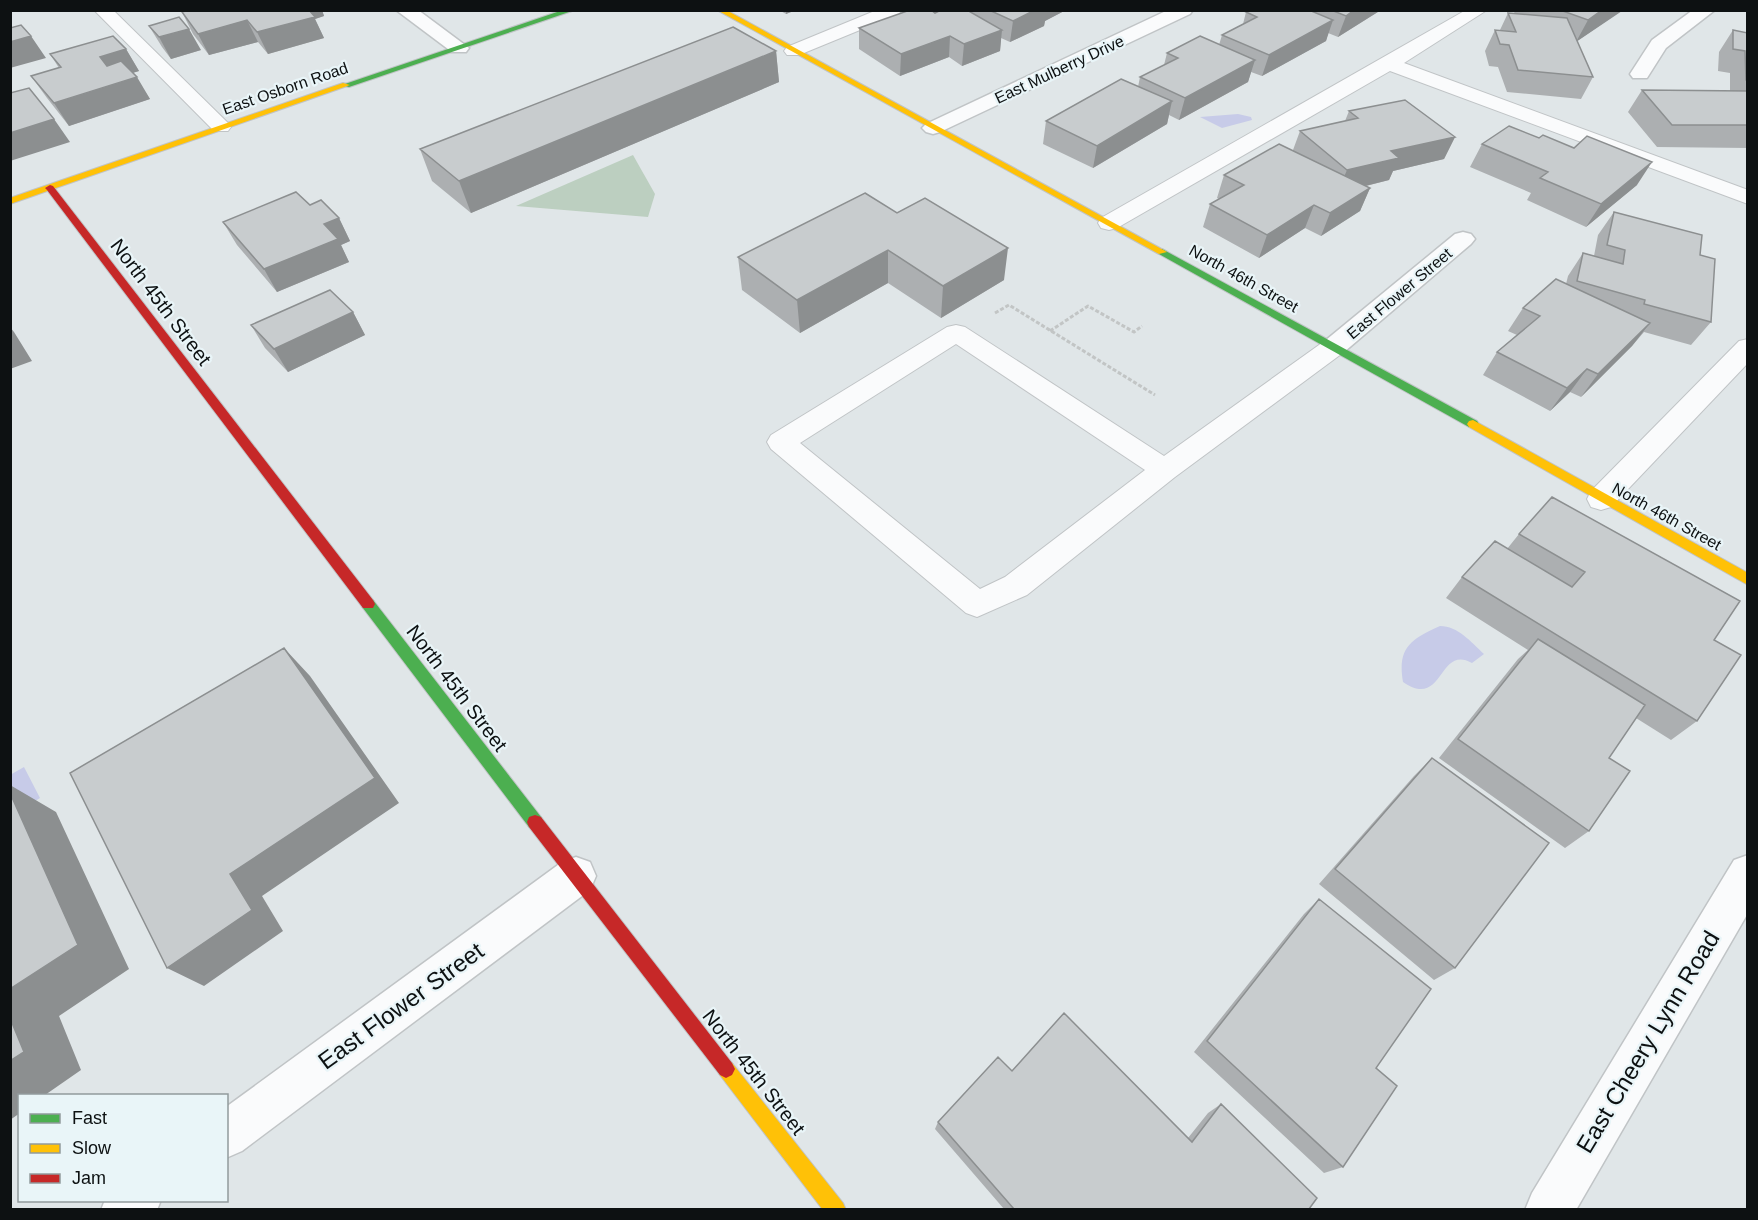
<svg xmlns="http://www.w3.org/2000/svg" width="1758" height="1220" viewBox="0 0 1758 1220" font-family="Arial,sans-serif">
	<style>
		.green { fill: #bccfc0 }
		.water { fill: #c7cbe8 }
		.lines { fill: none; stroke-linecap: round; stroke-linejoin: round }
		.lane-casing { stroke: #c0c4c6; stroke-width: 2 }
		.street-casing { stroke: #c0c4c6; stroke-width: 3 }
		.fast-casing { stroke: #c0c4c6; stroke-width: 2 }
		.slow-casing { stroke: #c0c4c6; stroke-width: 2 }
		.jam-casing { stroke: #c0c4c6; stroke-width: 2 }
		.path { stroke: #c2c5c5; stroke-width: 3; stroke-dasharray: 4 2; stroke-linecap: butt }
		.lane { fill: #fafbfc; fill-rule: evenodd }
		.street { fill: #fafbfc; fill-rule: evenodd }
		.fast { fill: #4caf50; fill-rule: evenodd }
		.slow { fill: #ffc107; fill-rule: evenodd }
		.jam { fill: #c62828; fill-rule: evenodd }
		.wall { fill: #acafb1 }
		.shaded-wall { fill: #8c8f90 }
		.building { fill: #c8ccce; stroke: #8c8f90; stroke-width: 1.5 }
		.labels { text-anchor: middle; stroke-width: 4.5; stroke-linejoin: round; paint-order: stroke }
		.far-street-label { font-size: 16px; fill: #0d1112; stroke: #e9f5f8 }
		.street-label { font-size: 20px; fill: #0d1112; stroke: #e9f5f8 }
		.near-street-label { font-size: 24px; fill: #0d1112; stroke: #e9f5f8 }
	</style>
	<rect width="100%" height="100%" fill="#e0e6e8"/>
	<!-- green -->
	<path class="green" d="M633,155L655,194L648,217L516,206Z"/>
	<!-- water -->
	<path class="water" d="M1238,114L1251,117L1252,120L1222,128L1200,117Z
		M1440,626C1458,626 1471,642 1484,654L1472,663C1438,644 1444,710 1403,682C1397,648 1411,639 1440,626Z
		M24,767L40,798L11,816L10,775Z"/>
	<g class="lines">
		<defs>
			<path id="lane" d="M94,10H113L228,123L231,127L228,131H214Z
				M877,10H901L899,14L799,55H787L784,51L787,47Z
				M1466,10H1487L1404,63L1748,190V204L1390,71L1117,228L1109,230L1101,228L1098,223L1101,218Z
				M956,325L965,327L1164,456L1326,340L1335,338L1344,340L1348,346L1344,352L1175,477L1027,595L977,617L966,613L771,449L767,442L771,435L947,327ZM956,344L1145,470L1005,577L980,589L800,443Z
				M1748,339V363L1611,507L1601,510L1591,507L1587,499L1591,491L1739,341Z"/>
			<path id="street" d="M396,10H418L469,48L466,52H452Z
				M1168,10H1193L1190,14L940,132L933,134L926,132L922,128L926,124Z
				M1693,10H1715L1666,48L1647,78H1633L1630,74L1652,40Z
				M1463,232L1471,234L1475,239L1471,244L1344,352L1335,355L1326,352L1322,346L1326,340L1455,234Z
				M1748,855V913L1576,1210H1525L1532,1193L1734,860Z
				M576,857L590,862L596,876L590,890L242,1151L226,1158V1107L562,862Z
				M105,1200H161L157,1210H101Z"/>
			<path id="fast" d="M563,10H575L349,87L342,85Z
				M1162,249L1477,421L1479,424L1477,427H1469L1159,254V250Z
				M368,599L373,600L541,817L543,822L541,827L535,829L529,827L363,608L361,604L363,600Z"/>
			<path id="slow" d="M717,10H726L1167,252L1159,254Z
				M343,83L350,85L10,204V198Z
				M1473,420L1748,573V585L1469,427L1467,424L1469,421Z
				M726,1060L732,1063L843,1203L846,1210H823L720,1075L717,1069L720,1063Z"/>
			<path id="jam" d="M50,185L53,186L373,600L375,604L373,608H363L47,190L45,188Z
				M535,815L541,817L732,1063L735,1069L732,1075L726,1078L720,1075L529,827L527,822L529,817Z"/>
		</defs>
		<!-- lane casing -->
		<use href="#lane" class="lane-casing"/>
		<!-- street casing -->
		<use href="#street" class="street-casing"/>
		<!-- fast casing -->
		<use href="#fast" class="fast-casing"/>
		<!-- slow casing -->
		<use href="#slow" class="slow-casing"/>
		<!-- jam casing -->
		<use href="#jam" class="jam-casing"/>
		<!-- path -->
		<path class="path" d="M995,313L1009,305L1155,395
			M1050,331L1088,306L1134,332L1142,326"/>
		<!-- lane -->
		<use href="#lane" class="lane"/>
		<!-- street -->
		<use href="#street" class="street"/>
		<!-- fast -->
		<use href="#fast" class="fast"/>
		<!-- slow -->
		<use href="#slow" class="slow"/>
		<!-- jam -->
		<use href="#jam" class="jam"/>
	</g>
	<!-- wall -->
	<path class="wall" d="M189,10H322L324,16L315,19L324,38L268,54L258,42L209,55L193,34L182,12Z
		M779,10H796L786,14Z
		M941,10H1066L1045,21L1044,26L1010,42L1001,38L1000,51L962,66L949,57L900,76L859,49V28L935,13Z
		M1250,10H1381L1338,37L1328,33L1326,41L1262,76L1251,72L1248,82L1179,120L1169,115L1167,124L1093,168L1043,144L1046,121L1138,87L1140,77L1164,65L1167,53L1219,45L1222,35L1243,24L1246,12Z
		M1516,10H1622L1577,41L1593,77L1581,99L1507,92L1498,67L1489,66L1485,51L1495,30H1500L1508,13H1514Z
		M149,26L201,50L171,59L162,47Z
		M1733,30L1748,33V148L1657,147L1628,112L1642,90L1730,91V73L1718,71L1719,52Z
		M126,49L139,71L132,73L150,99L69,126L47,98L31,76L59,68L50,54Z
		M776,51L779,82L471,213L432,181L420,149Z
		M1349,111L1455,137L1444,159L1393,171L1389,180L1366,186L1370,188L1360,211L1321,236L1305,228L1259,258L1203,227L1210,204L1219,199L1217,198L1224,175L1293,150L1300,131L1345,121Z
		M1482,144L1637,185L1586,227L1527,200L1531,193L1470,167Z
		M865,193L1004,280L941,318L888,283L800,333L742,290L738,257Z
		M310,205L339,218L350,241L341,245L349,262L277,292L237,245L223,222Z
		M1614,212L1700,255L1711,322L1691,345L1644,332L1632,346L1581,397L1570,392L1550,411L1483,375L1497,352L1517,335L1508,331L1523,308L1566,284L1568,276L1583,253L1594,256L1598,235Z
		M353,312L365,335L288,372L265,348L251,325Z
		M1519,534L1714,640L1697,721L1671,740L1636,718L1609,758L1589,831L1565,848L1439,758L1518,659L1528,650L1446,598L1462,577L1507,549Z
		M1432,758L1455,968L1434,980L1319,884L1414,776Z
		M1319,899L1343,1167L1324,1173L1194,1052L1304,914Z
		M1012,1071L1188,1138L1208,1113L1221,1104L1309,1209H1004L935,1129L938,1122Z"/>
	<!-- shaded-wall -->
	<path class="shaded-wall" d="M304,10H322L324,16L315,19L324,38L268,54L257,32Z
		M786,10H796L786,14Z
		M1035,10H1066L1045,21L1044,26L1010,42L1013,21Z
		M1354,10H1381L1338,37L1346,16Z
		M1602,10L1622,11L1576,42L1588,20Z
		M247,20L258,42L209,55L198,34Z
		M1333,20L1326,41L1262,76L1269,55Z
		M189,29L201,50L171,59L159,37Z
		M1002,30L1000,51L962,66L964,44Z
		M31,36L46,58L10,68V42Z
		M950,36L949,57L900,76L901,54Z
		M126,49L139,71L113,79L100,57Z
		M776,51L779,82L471,213L459,181Z
		M1255,60L1248,82L1179,120L1185,98Z
		M137,77L150,99L69,126L54,103Z
		M1172,101L1167,124L1093,168L1097,146Z
		M54,119L70,142L10,161V133Z
		M1455,137L1444,159L1393,171L1389,180L1337,193L1347,170L1391,151Z
		M1652,162L1637,185L1586,227L1601,204Z
		M1370,188L1360,211L1321,236L1330,213Z
		M1314,205L1305,228L1259,258L1267,235Z
		M339,218L350,241L341,245L349,262L277,292L264,269L324,224Z
		M1008,248L1004,280L941,318L943,286Z
		M888,250V283L800,333L797,300Z
		M353,312L365,335L288,372L274,349Z
		M1650,323L1632,346L1581,397L1598,374Z
		M10,327L14,332L32,361L10,369Z
		M1587,369L1570,392L1550,411L1567,388Z
		M284,648L310,676L399,803L262,896L283,931L204,986L167,968L230,874Z
		M10,785L56,812L129,969L59,1016L81,1070L45,1095H20V1113L10,1120Z"/>
	<!-- building -->
	<path class="building" d="M189,10H309L315,17L257,32L247,20L198,34L182,12Z
		M910,10H931L935,13L941,10H967L1002,30L964,44L950,36L901,54L859,28Z
		M989,10H1035L1013,21Z
		M1250,10H1309L1333,20L1269,55L1222,35L1257,17L1246,12Z
		M1331,10H1354L1346,16Z
		M1560,10H1602L1588,20Z
		M1508,13L1567,18L1593,77L1518,70L1509,45L1500,44L1495,30L1516,32Z
		M179,17L189,29L159,37L149,26Z
		M21,25L31,36L10,42V28Z
		M733,27L776,51L459,181L420,149Z
		M1733,30L1748,33V81L1746,80L1745,51L1733,49Z
		M113,36L126,49L100,57L107,66L121,61L137,77L54,103L31,76L61,67L50,54Z
		M1200,36L1255,60L1185,98L1140,77L1178,58L1167,53Z
		M1121,79L1172,101L1097,146L1046,121Z
		M29,88L54,119L10,133V93Z
		M1642,90L1748,91V125H1672Z
		M1405,100L1455,137L1391,151L1399,158L1347,170L1300,131L1358,118L1349,111Z
		M1509,126L1539,138L1543,135L1574,148L1587,136L1652,162L1601,204L1540,178L1548,172L1482,144Z
		M1279,144L1370,188L1330,213L1314,205L1267,235L1210,204L1244,185L1224,175Z
		M296,192L310,205L321,200L339,218L324,224L338,239L264,269L223,222Z
		M865,193L897,213L925,198L1008,248L943,286L888,250L797,300L738,257Z
		M1614,212L1702,235L1700,255L1715,259L1711,322L1644,304L1645,300L1577,281L1583,253L1623,264L1625,250L1607,245Z
		M1556,279L1650,323L1598,374L1587,369L1567,388L1497,352L1540,316L1523,308Z
		M330,290L353,312L274,349L251,325Z
		M1552,497L1740,601L1714,640L1741,655L1697,721L1462,577L1495,541L1572,587L1585,572L1519,534Z
		M1538,639L1645,705L1609,758L1630,771L1589,831L1458,739Z
		M284,648L375,778L230,874L252,910L167,968L70,773Z
		M1432,758L1549,843L1455,968L1335,869Z
		M10,793L78,945L10,989Z
		M1319,899L1431,989L1376,1068L1397,1086L1343,1167L1207,1041Z
		M1064,1013L1192,1142L1221,1104L1317,1198L1309,1209H1014L938,1122L998,1057L1012,1071Z
		M10,1018L24,1052L10,1061Z"/>
	<g class="labels">
		<!-- far-street labels -->
		<g class="far-street-label">
			<text transform="translate(1059 69) rotate(-25)" y="6">East Mulberry Drive</text>
			<text transform="translate(285 88) rotate(-19)" y="6">East Osborn Road</text>
			<text transform="translate(1244 278) rotate(29)" y="6">North 46th Street</text>
			<text transform="translate(1399 293) rotate(-40)" y="6">East Flower Street</text>
			<text transform="translate(1667 516) rotate(29)" y="6">North 46th Street</text>
		</g>
		<!-- street labels -->
		<g class="street-label">
			<text transform="translate(161 302) rotate(53)" y="7">North 45th Street</text>
			<text transform="translate(457 688) rotate(53)" y="7">North 45th Street</text>
			<text transform="translate(754 1072) rotate(52)" y="7">North 45th Street</text>
		</g>
		<!-- near-street labels -->
		<g class="near-street-label">
			<text transform="translate(401 1006) rotate(-36)" y="8">East Flower Street</text>
			<text transform="translate(1648 1042) rotate(-59)" y="8">East Cheery Lynn Road</text>
		</g>
	</g>
	<!-- border -->
	<rect width="1758" height="1220" fill="none" stroke="#0d1112" stroke-width="24"/>
	<!-- legend -->
	<rect x="18" y="1094" width="210" height="108" fill="#e9f5f8" stroke="#919a9c" stroke-width="1.5"/>
	<rect x="30" y="1114" width="30" height="9" fill="#4caf50" stroke="#919a9c" stroke-width="1.5"/>
	<text x="72" y="1124" font-size="18" fill="#0d1112">Fast</text>
	<rect x="30" y="1144" width="30" height="9" fill="#ffc107" stroke="#919a9c" stroke-width="1.5"/>
	<text x="72" y="1154" font-size="18" fill="#0d1112">Slow</text>
	<rect x="30" y="1174" width="30" height="9" fill="#c62828" stroke="#919a9c" stroke-width="1.5"/>
	<text x="72" y="1184" font-size="18" fill="#0d1112">Jam</text>
</svg>
